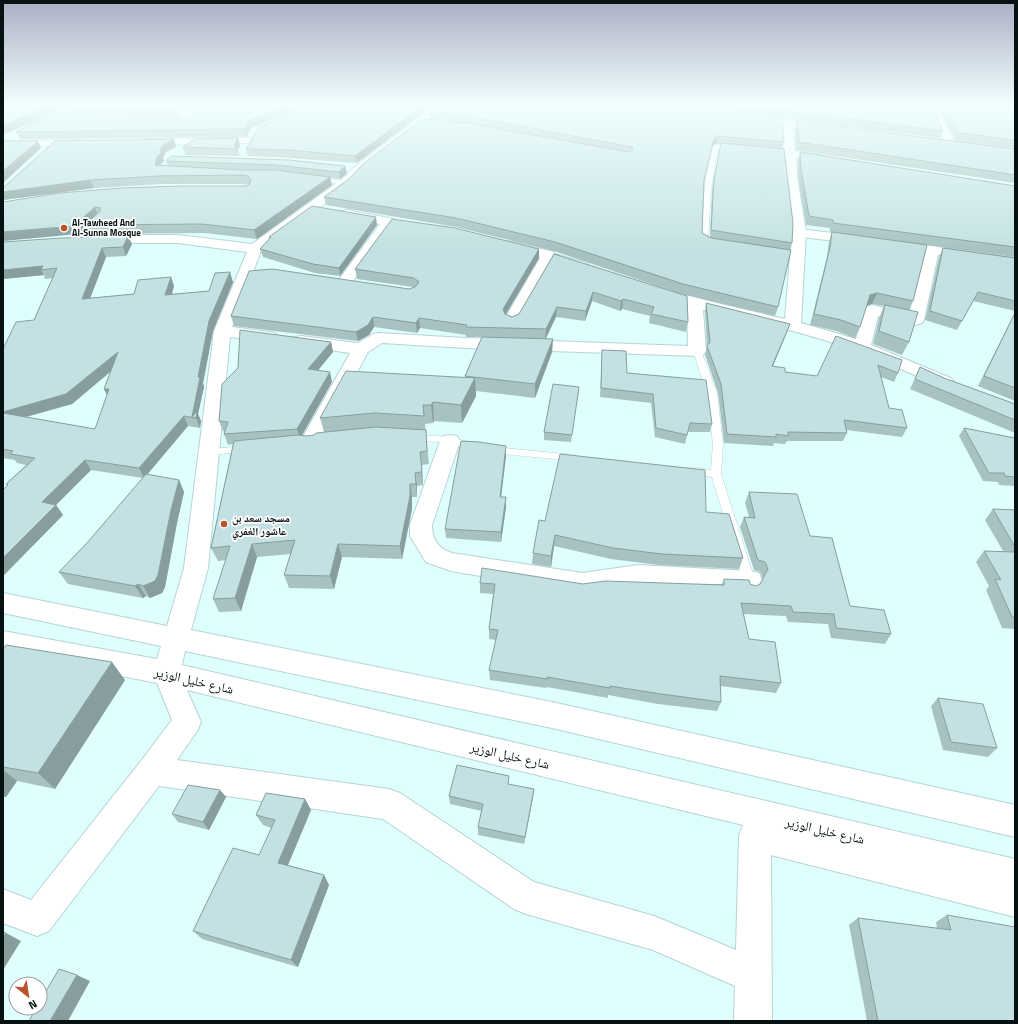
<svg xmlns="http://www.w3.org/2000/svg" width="1018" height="1024" viewBox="0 0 1018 1024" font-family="'Titillium Web','Noto Naskh Arabic',sans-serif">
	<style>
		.green { fill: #f9ddd3 }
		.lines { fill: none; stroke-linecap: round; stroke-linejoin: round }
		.service-casing { stroke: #b6d4d5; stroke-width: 1 }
		.minor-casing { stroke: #b6d4d5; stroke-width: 2 }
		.tertiary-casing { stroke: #b6d4d5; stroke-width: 2 }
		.service { fill: #fff; fill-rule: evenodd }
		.minor { fill: #fff; fill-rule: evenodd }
		.tertiary { fill: #fff; fill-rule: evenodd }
		.wall { fill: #a8c2c2; fill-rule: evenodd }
		.shaded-wall { fill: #889e9e }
		.building { fill: #c3e1e2; stroke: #889e9e }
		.poi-dot { fill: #ba532b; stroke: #fff; stroke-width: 1.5 }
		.labels { text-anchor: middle; stroke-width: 3.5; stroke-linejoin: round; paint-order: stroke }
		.far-poi-label { font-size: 9px; font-weight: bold; fill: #061111; stroke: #fff; text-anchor: start }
		.poi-label { font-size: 11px; font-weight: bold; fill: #061111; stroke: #fff; text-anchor: start }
		.near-street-label { font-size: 13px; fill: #061111; stroke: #fff }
	</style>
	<rect width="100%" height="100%" fill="#dffefe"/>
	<!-- green -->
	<path class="green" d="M107,106H170L177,120L92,115Z"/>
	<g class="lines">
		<defs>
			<path id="service" d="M716,145L737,149L734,151L718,149L717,153L711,188L708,240L715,244L712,246L701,241L705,182L713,147Z
				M317,177L345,181L348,183L345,185L315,180L314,179Z
				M96,219L101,220L80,240H76V238Z
				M697,348L701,351L717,393L723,444L721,474L756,584L754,587L750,589L746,587L744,584L712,477L687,473L686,471L687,469L691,467L711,470L713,444L707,393L693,351Z
				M411,435L438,436L504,448L575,455L580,458L575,461L504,454L438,442L408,440L406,438L408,436Z
				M247,446L252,449L251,451L210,455L205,452L210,449Z"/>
			<path id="minor" d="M68,106H82L37,129H29L28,127L29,125Z
				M175,106H185L194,122L193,124L158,123L157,121L158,119H182Z
				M435,106H447L363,171L349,186L261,251L232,327L269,332L275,333L277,337L275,341L269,342L230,337L208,568L191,630L552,702L1015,805V837L552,728L185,651L182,665L1015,859V917L771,855L772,1021H734L735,986L653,950L526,914L514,909L383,819L159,786L49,931L37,936L3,923V889L31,900L141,761L172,720L157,683L3,653V631L157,659L161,646L3,613V593L167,626L184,568L214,331L247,252L178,243H99L94,242L92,239L94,236L99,235H178L252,244L341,180L355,167ZM187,690L743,825L739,835L736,950L654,916L534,882L400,793L389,789L177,760L197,731L201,722Z
				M926,106H971L1015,111V117L937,109L956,145L951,148L946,145Z
				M752,116L825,126L830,129L825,132L793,128L795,151L829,157L833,158L835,160L833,162L829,163L796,158L797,177L806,232L801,323L856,339L866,307L872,305L909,314L925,250L927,247L932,246L937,247L939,250L924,320L922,323L916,325L878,316L871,345L951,378L954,382L951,386L945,387L939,386C896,366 853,348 807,335C773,325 738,318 703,310L706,351L703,355L697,356L465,348L382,343L368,352L317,447L310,448L303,447L300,442L350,353L295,345L293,341L295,337L301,336L358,343L373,334L379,333L465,338L688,346L687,305L655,295L652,292L655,289L660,287L712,302L785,319L792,232L785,177L782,126L748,121L747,119Z
				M251,138L256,141L255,143L146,145L141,142L146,139Z
				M82,140L86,141L87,143L86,145L3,147V141Z
				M347,210L389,218L394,219L396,222L350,285L345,287L340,285L337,282L380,224L342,217L340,214L342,211Z
				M509,241L554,252L555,254L587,263L589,266L587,269L582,270L552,262L518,323L512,325L506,323L504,320L540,258L504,248L502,245L504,242Z
				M450,435L457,436L460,441L432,525C432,540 438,548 452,553L582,573L638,565L750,571L759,573L762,580L759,587L750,589L638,583L582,593L451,571L426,562L410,536V525L440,441L443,436Z"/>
			<path id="tertiary" d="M799,229L859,236L864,237L866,240L864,243L859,244L794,236L792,233L794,230Z
				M895,241L1015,258V266L890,248L888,245L890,242Z"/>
		</defs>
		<!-- service casing -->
		<use href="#service" class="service-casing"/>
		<!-- minor casing -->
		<use href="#minor" class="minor-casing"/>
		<!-- tertiary casing -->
		<use href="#tertiary" class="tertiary-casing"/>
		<!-- service -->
		<use href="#service" class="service"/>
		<!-- minor -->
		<use href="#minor" class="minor"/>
		<!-- tertiary -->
		<use href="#tertiary" class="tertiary"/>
	</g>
	<!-- wall -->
	<path class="wall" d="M5,106H176L179,117L72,113L71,109L66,107L3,135V107Z
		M208,106H304L251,128L246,137L20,139L16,132L187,119Z
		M308,106H432L357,163L291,158L248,156L246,149Z
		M439,106L784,142L782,149L792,243L778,307L775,316L681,294L554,251L456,227L326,205L324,197L431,120L430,113ZM436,120H446L461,123ZM716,144H721L712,188L710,237L702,233L704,181L712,146Z
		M690,106H932L943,131L940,138Z
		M941,106L1015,111V148L956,141L940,111Z
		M989,106H1015V109Z
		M797,121L1015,149V183L796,150L795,129Z
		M238,138L240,146L238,149L240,156L186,155L183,147Z
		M176,147L166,152L163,158L164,161L159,165L168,166L166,161L289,160L347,173L340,179L330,178L332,185L257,239L205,233L89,234L86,227L78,234L3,202L244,186L249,184H162L94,188L3,200V188Z
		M800,152L1015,186V257L927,245L913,301L909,310V342L902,355L873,344L879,318L884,306L872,304L866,305L860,327L855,338L836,331L810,325L827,257L829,242L832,232L862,236L830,232V228L806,225L798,177V160Z
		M377,225L340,276L315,273L263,257L260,249L270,238L269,237Z
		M128,236L132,244L126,256L106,257L90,298L134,294L171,277L174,286L172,294L209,291L233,282L213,331L203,383L204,387L198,414L201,421L200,428L188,426L147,475L179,480L184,492L177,523L165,587L162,593L150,598L146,596L143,598L68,584L59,572L87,543L143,478L91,470L56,505L63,515L4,575L3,574V490L7,486L6,484L26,465L17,463L15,460L3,458V349L34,320L53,278L45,279L44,275L3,279ZM111,371L104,389L107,394L95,429L26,417L72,404Z
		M943,248L1015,258V311L973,301L957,330L925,320L939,257Z
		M539,249V258L506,314L512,317L519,314L554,254L688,322L686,332L649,323L650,316L622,309L620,311L592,301L585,321L556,317L546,339H553L552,352L535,398L476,391V396L462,423L434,421L433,423L425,424L429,464L422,465L423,483V485L417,486V497H412V509L402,559L342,557L334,589L289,588L284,575L291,554L257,557L241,611L219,612L213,599L226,560L218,561L211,548L233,444L228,445L224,434L225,432L223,431L219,421L331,342L333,352L318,370L332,382L302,435L307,436L314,435L324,432L320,418L465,377V376L482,337H466V335L420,328L417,333L374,327L369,335L358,341L234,326L231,316L409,289L413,287L357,279L355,269Z
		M706,303L790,324L787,332L773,366L785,372L817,376L836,336L898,373L894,382L881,377L889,408L907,428L902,437L846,430L847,433L843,441H787L785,444L774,443L773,446L724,443L718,393L705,355L707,346L705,311Z
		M1015,312V401L978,386Z
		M602,350L627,373L712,424L710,432H688L685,444L655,437L651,403L600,397Z
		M920,367L944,378L1015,404V433L910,389Z
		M578,394L571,442L544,440V432Z
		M964,428L1015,438V486L999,485L998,482L983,481L959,436Z
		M506,446V456L501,497L506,507L501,542L446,538L445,529Z
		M749,492L810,536L850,606L891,634L885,644L831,638L828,624L788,622L786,616L743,614L749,639L781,683L776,693L720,686L721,702L717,711L658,704L608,695V698L547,687L546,688L490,680L489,670L496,640L489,639V629L493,594L480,593V583L583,584H722L724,579L750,584L756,586L760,584L763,579L760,572L754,570L740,527L744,517H749L745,503Z
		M993,509L1015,510V629L1002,628L986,590L989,586L976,562L984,551H1003L985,520Z
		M706,512L743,558L739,569L659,565L611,559L554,546L551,567L532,564L533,553L545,521Z
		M3,649L125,680L55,789L17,781L6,797H3Z
		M938,698L997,748L988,757L943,750L931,706Z
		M509,784L533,797L524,844L478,835V827L482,811L450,804L449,796Z
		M226,797L209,830L178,822L172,814Z
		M305,799L311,810L288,865L324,875L329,885L298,967L202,939L193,931L259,855L272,828L263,825L256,815Z
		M947,915L1015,1021H867L849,925L858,918L937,928L936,922Z"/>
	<!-- shaded-wall -->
	<path class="shaded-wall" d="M48,106L66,107L3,135V126Z
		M188,106H205L190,111Z
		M285,106H304L251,128L246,137L244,129L250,120Z
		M422,106H432L357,163L355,156Z
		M718,136L716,144L712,146L714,138Z
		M238,138L240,146L238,149L234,146Z
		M174,139L176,147L166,152L163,158L164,161L160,165L158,173L155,165L157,157L163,145Z
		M38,141L41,148L3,183V171Z
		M345,166L347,173L340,179L339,172Z
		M330,177L332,185L257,239L254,230Z
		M90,180L94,188L3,200V192Z
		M95,207L98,216L85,225L86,227L78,234L3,241V232Z
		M376,217L377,225L340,276L339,268Z
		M128,236L132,244L126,256L123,247Z
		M102,248L106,257L86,309L82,299Z
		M539,249V258L503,319V309Z
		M43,266L41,270L44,275L3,279V270Z
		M230,272L233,282L213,331L203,383L204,387L198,414L201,421L200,428L196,418L192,417L198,377L209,321Z
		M171,277L174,286L169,304L165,295Z
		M593,292L592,301L585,321L586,311Z
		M877,293L872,304L866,306L870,295Z
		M623,299L622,309L620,311L621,301Z
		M557,307L556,317L545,339L546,329Z
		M373,317L374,327L369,335L358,341L356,332Z
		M419,318L420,328L417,333L416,323Z
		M790,324L787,332L769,375L772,366Z
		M553,339L552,352L535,398V384Z
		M331,342L333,352L311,379L308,369Z
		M118,352L122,362L72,404L7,422L3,416V412Z
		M330,372L332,382L300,439L297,429Z
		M475,378L476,396L462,423L461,405Z
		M104,389H109V399Z
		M433,402L434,421L433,423L431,405Z
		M184,416L188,426L144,478L139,468Z
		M506,446V456L500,506V497Z
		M420,452L423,483V485L421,472Z
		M85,460L91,470L56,505L63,515L4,575L3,573V558L42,502Z
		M415,473L417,486V497L416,484Z
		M179,480L184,492L177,523L165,587L162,593L150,598L143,586L171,510Z
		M410,484L412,497V509L402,559L400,546Z
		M506,497V507L501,542V532Z
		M555,535L554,546L551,567V556Z
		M252,544L257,557L241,611L235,598Z
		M338,544L342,557L334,589L330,576Z
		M138,584L146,596L143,598L135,586Z
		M112,662L125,680L55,789L38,773Z
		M3,770L17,781L6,797L3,795Z
		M534,789L533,797L524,844L525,837Z
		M220,790L226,797L209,830L203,822Z
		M305,799L311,810L285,872L278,863Z
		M324,875L329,885L298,967L291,960Z
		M6,933L21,941L3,970V938Z
		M77,975L90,981L68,1021H50Z"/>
	<!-- building -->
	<path class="building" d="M5,106H48L3,126V107Z
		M91,106H176L177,110Z
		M208,106H285L250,120L244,129L16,132L53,114L187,119L193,116L192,113Z
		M308,106H422L355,156L289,150L246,149L259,127Z
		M439,106H673L782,119L784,142L718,136L714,138L704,180L702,233L711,238L791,250L778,307L683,284L555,242L456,218L324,197L349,179L363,164L422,119L466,123L629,152L633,150L632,147L467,116L446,113H430Z
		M748,106H932L943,131Z
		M944,106H970L1015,111V140L959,133Z
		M797,121L1015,149V175L799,142Z
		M238,138L234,146L238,149L183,147L195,139Z
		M174,139L163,145L160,151L161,153L157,157L155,165L240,170H275L330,177L254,230L202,224L85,225L100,211V208L95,207L74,226L3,232V202L60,193L121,188L182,186H244L249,185L251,180L248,176L244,175L159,176L90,180L3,192V188L55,141Z
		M3,141H38L3,171Z
		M721,143L784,149L793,223L792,243L711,230L714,180Z
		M800,152L1015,186V247L833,223V220L809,216L801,169Z
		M171,156L289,160L345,166L339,172L276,165L166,161Z
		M312,206L376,217L339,268L313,264L260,249L271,237H269Z
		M392,219L455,228L539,249L503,309L505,314L512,317L519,314L554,254L687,296L688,322L651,314L654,307L623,299L621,301L593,292L586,311L557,307L546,329L466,327L467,325L419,318L416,323L373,317L368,325L356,332L231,316L249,271L272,269L409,289L415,287L419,282L414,278L355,269Z
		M832,232L927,245L913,301L877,293L870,295L860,327L841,320L814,314L830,247Z
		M128,236L123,247L102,248L82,299L134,294L138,280L171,277L165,295L209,291L215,273L230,272L209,321L198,377H200L192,417L197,411L196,418L184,416L139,468L85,460L42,502L56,505L3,558V490L8,485L6,484L35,458L10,454L13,451L3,449V413L95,429L109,389H104L118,352L66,394L3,412V349L16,322L34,320L57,268L41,270L43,266L3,270V242L61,238Z
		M943,248L1015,258V301L978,292L962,321L930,311Z
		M706,303L790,324L772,366L785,368V372L817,376L836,336L902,360L898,373L878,365L889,408L902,410L907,428L844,420L847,433L788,432V436L776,434V437L727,434L721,384L707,346L710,342Z
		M885,305L918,312L909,342L879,331Z
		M1015,313V388L984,376Z
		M240,330L331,342L308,369L330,372L297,429L224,434L228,422L219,421L222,384L238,368Z
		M482,337L553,339L535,384L465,376Z
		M602,350L626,351L627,373L706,380L712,424L690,423L687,435L656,428L653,394L601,388Z
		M920,367L944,378L1015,404V420L915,379Z
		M346,371L475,378L461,405L433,402L431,405H423L424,416L375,413L320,418Z
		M553,384L579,387L572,435L544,432Z
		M376,427L426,430L427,451L420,452L422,470L421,472L415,473L416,484H410V496L400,546L338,544L330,576L284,575L295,540L252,544L235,598L213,599L230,546L211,548L234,441L298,435L307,436L314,435L316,433Z
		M964,428L1015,438V477L1005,476L1004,473H989Z
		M461,441L479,442L506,446L500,497H506L501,532L445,529Z
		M560,454L705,470L706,512L729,514L743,558L662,554L613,548L555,535L551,556L533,553L539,520L545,521Z
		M146,474L179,480L171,510L158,575L155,581L143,586L138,584L135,586L59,572L87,543Z
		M749,492L797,494L810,536L832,538L850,606L884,610L891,634L836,628L834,614L793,612L791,606L741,603L749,639L775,642L781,683L720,676L721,702L661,694L610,686V688L547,677V679L489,670L498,630L489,629L495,584L480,583L482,568L583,584L605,581L724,585V579L749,580L750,584L756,586L760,584L768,569L765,562L758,560L744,517L755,518Z
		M993,509L1015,510V547Z
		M984,551L1015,552V617H1012L995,579L1001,580Z
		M6,645L112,662L38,773L3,767V649Z
		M938,698L983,704L997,748L951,742Z
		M457,765L509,776L508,784L534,789L525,837L478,827L483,804L449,796Z
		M188,785L220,790L203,822L172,814Z
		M266,793L305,799L278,863L324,875L291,960L193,931L233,848L259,855L275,820L256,815Z
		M947,915L1015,927V1021H878L858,918L951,930Z
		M3,932L6,933L3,938Z
		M59,969L77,975L50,1021H29L36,1008H40V1001Z"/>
	<!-- sky -->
	<linearGradient id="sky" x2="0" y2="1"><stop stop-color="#abafc4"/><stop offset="0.42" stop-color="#f1ffff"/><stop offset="1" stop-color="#f1ffff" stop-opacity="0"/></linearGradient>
	<rect width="1018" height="250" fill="url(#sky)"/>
	<!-- markers -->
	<g class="poi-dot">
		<circle cx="64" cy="228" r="4"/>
		<circle cx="224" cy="524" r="4"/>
	</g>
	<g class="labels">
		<!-- far-poi labels -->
		<g class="far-poi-label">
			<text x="72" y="226">Al-Tawheed And<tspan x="72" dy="10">Al-Sunna Mosque</tspan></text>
		</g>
		<!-- poi labels -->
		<g class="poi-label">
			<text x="232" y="522">مسجد سعد بن<tspan x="232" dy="13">عاشور الغفري</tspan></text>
		</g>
		<!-- near-street labels -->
		<g class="near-street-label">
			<text transform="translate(194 680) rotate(13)" y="5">شارع خليل الوزير</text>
			<text transform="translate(510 755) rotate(13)" y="5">شارع خليل الوزير</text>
			<text transform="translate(825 830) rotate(13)" y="5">شارع خليل الوزير</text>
		</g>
	</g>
	<!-- border -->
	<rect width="1018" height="1024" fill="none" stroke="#061111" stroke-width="8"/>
	<!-- north arrow -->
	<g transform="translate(28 996) rotate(150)"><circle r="19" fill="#ffffff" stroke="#9ba0a0"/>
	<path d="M0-3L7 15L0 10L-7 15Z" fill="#ba532b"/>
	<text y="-6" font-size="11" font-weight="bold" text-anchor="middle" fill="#061111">N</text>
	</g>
</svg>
